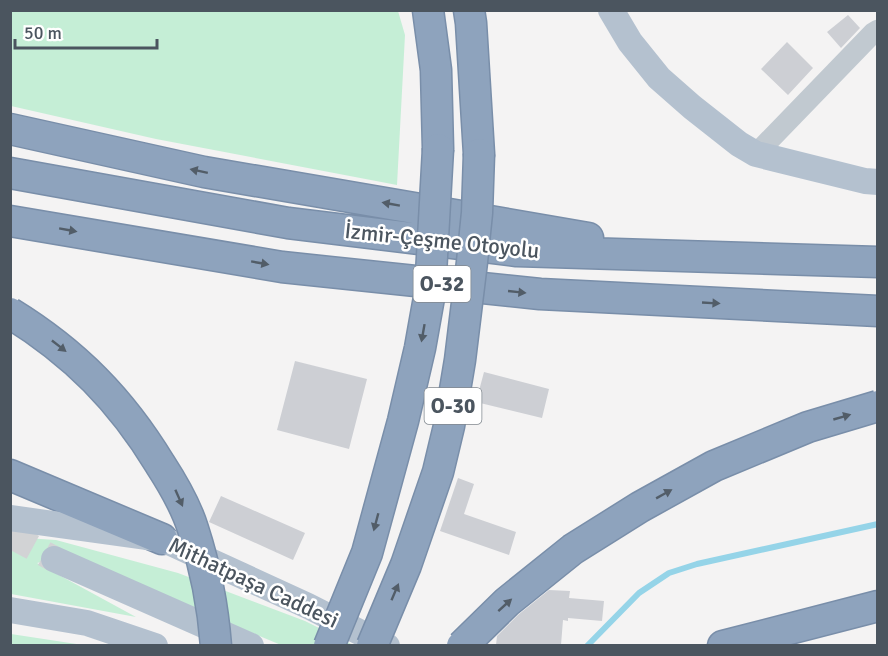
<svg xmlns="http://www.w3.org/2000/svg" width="888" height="656" viewBox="0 0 888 656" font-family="Signika,sans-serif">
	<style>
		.green { fill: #c5eed6 }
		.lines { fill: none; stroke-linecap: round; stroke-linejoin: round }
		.stream { stroke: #95d4e8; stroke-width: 6 }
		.building { fill: #cdcfd4 }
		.major-tunnel { stroke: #d2d3d5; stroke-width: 26; stroke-dasharray: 26 13; stroke-linecap: butt }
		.highway-casing { stroke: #798ea9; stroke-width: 33 }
		.minor { stroke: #c1c9d0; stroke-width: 21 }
		.major { stroke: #b4c1cf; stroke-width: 26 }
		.highway { stroke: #8ea3bd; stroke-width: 30 }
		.highway-bridge-casing { stroke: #798ea9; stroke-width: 33; stroke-linecap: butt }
		.highway-bridge { stroke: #8ea3bd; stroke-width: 30 }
		.oneway { fill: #525d68 }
		.labels { text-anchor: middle; stroke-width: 5; stroke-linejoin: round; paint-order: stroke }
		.shield { fill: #fff; stroke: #81888f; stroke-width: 1.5 }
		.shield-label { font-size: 21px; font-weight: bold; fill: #4b555f }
		.street-label { font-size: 22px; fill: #4b555f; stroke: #fff }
	</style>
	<rect width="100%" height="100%" fill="#f4f3f3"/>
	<!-- green -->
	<path class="green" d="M11,10L398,11L405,35L397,185L156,139L11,106Z
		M10,537L56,540L178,573L305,621L353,645H281L68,556L37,563L136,617L11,594Z
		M10,634H11L83,645H11Z"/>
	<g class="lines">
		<!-- stream -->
		<path class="stream" d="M587,646L639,593L669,573L697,564L878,524"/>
	</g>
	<!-- building -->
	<path class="building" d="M848,15L860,28L841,48L827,32Z
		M787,42L813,68L788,95L761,69Z
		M295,361L367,379L349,449L277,430Z
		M484,372L549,389L542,418L476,402Z
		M458,478L474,484L464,514L516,532L509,555L440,531Z
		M221,496L305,533L293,560L209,522Z
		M549,590L570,591L569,598L604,601L602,621L568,618V621L563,620L561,645H496L497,636L518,615Z"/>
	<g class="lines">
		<!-- major-tunnel -->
		<path class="major-tunnel" d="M10,535L54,559"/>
		<defs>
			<path id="highway" d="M428,10L436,70L438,149
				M469,10L471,23L479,154
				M10,129L204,172L588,238
				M10,173L288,223L517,251L878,262
				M10,221L282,267L540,294L878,311
				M10,475L162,539
				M723,646L878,606"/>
		</defs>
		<!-- highway casing -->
		<use href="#highway" class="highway-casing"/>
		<!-- minor -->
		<path class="minor" d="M756,154L873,33L878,30"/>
		<!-- major -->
		<path class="major" d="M611,10L630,42L659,78L692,107L739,144L756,154L865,181L878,182
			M10,518L162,539L308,606L387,646
			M54,559L251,646
			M10,610L87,623L155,646"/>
		<!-- highway -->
		<use href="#highway" class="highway"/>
		<defs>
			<path id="highway-bridge" d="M10,313C75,353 121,400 160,464C173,484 186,506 193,529C205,566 213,607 216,646
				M329,646L367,553L403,421L420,348L430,292L438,149
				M372,646L406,565L438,472L449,426L460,360L472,262L477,213L479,154
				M462,646L507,602L573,549L640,507L714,466L808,427L878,406"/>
		</defs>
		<!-- highway-bridge casing -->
		<use href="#highway-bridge" class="highway-bridge-casing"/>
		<!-- highway-bridge -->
		<use href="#highway-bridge" class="highway-bridge"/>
	</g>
	<!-- one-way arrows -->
	<defs><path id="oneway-solid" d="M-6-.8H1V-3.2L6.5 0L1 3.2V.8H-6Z" transform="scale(1.5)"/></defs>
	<g class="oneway">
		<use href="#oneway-solid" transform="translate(199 171) rotate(-168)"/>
		<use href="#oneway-solid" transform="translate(391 204) rotate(-170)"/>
		<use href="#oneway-solid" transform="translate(68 230) rotate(10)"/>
		<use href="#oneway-solid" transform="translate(260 263) rotate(10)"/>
		<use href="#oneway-solid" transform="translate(517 292) rotate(6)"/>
		<use href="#oneway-solid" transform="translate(711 303) rotate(3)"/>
		<use href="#oneway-solid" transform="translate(423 333) rotate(100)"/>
		<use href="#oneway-solid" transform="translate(59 346) rotate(38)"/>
		<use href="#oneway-solid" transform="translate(842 417) rotate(-16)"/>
		<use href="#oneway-solid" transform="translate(664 494) rotate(-29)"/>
		<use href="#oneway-solid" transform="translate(179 498) rotate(66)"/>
		<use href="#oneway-solid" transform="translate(376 522) rotate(105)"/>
		<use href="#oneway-solid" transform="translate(395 592) rotate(-67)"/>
		<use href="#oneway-solid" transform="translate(505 605) rotate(-42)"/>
	</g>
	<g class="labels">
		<!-- shield labels -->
		<g class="shield">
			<rect x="413.5" y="266" width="57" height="36" rx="4.5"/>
			<rect x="424.5" y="388" width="57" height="36" rx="4.5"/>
		</g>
		<g class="shield-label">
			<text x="442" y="291">O-32</text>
			<text x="453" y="413">O-30</text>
		</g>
		<!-- street labels -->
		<g class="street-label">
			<text transform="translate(442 240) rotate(6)" y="8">İzmir-Çeşme Otoyolu</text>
			<text transform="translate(254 582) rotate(25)" y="8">Mithatpaşa Caddesi</text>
		</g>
	</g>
	<!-- border -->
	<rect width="888" height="656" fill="none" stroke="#4b555f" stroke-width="24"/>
	<!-- scale -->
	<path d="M15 39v9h142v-9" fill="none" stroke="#4b555f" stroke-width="3"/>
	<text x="24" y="39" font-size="18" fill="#4b555f" stroke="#ffffff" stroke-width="4.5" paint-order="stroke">50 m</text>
</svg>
